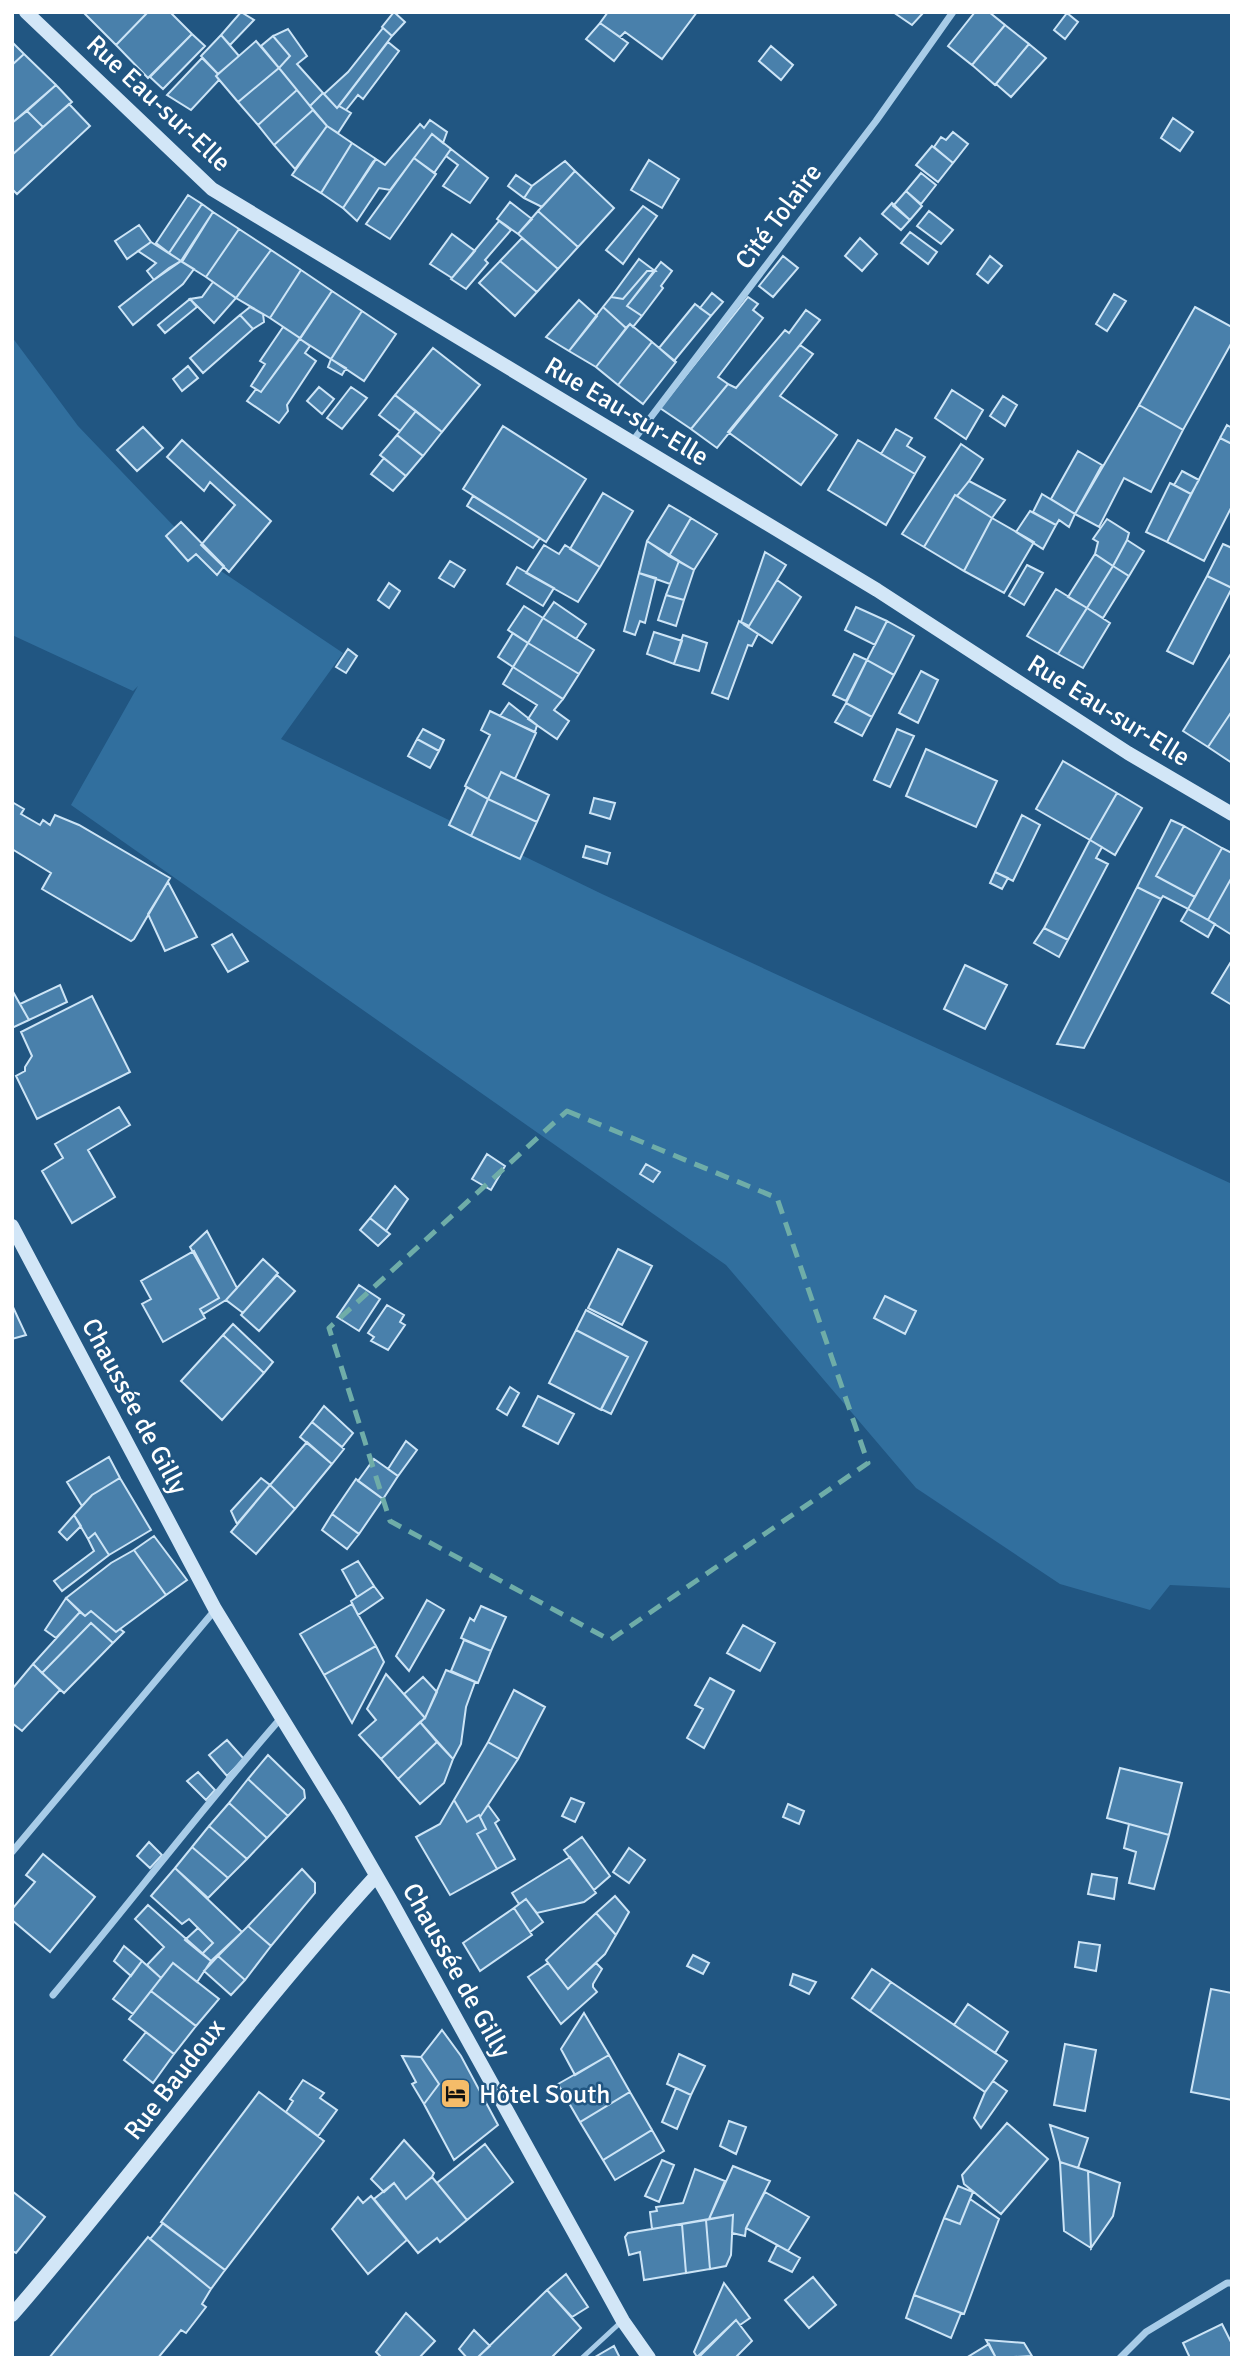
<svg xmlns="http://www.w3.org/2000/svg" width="1244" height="2370" viewBox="0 0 1244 2370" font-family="Signika,sans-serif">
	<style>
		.green { fill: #316f9e }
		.building { fill: #4980ab; stroke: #cce4f6; stroke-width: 2 }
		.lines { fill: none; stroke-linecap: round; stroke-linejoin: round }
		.lane { stroke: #a8cce8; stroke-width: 5 }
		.street { stroke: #a8cce8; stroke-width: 7 }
		.secondary { stroke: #d2e6f7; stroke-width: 14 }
		.marked { fill: none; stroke: #6fada8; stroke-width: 5; stroke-dasharray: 14 9; stroke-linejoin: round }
		.labels { text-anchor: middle; stroke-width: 5; stroke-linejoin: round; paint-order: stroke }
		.street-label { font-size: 26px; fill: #fff; stroke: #215682 }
		.poi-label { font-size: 26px; fill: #fff; stroke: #215682; text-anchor: start }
	</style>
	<rect width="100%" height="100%" fill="#215682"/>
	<!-- green -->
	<path class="green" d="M12,337L78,426L209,563L343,653L281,739L602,894L1232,1184V1588L1170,1585L1150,1610L1060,1584L916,1488L726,1265L71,805L138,686L133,691L12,635Z"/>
	<!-- building -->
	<path class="building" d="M83,12H148L116,45Z
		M148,12H170L192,34L148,78L116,45Z
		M241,12L254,20L230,45L221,35Z
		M394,12L405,22L392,36L382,27Z
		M608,12H697L662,59L625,32L620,37L600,23Z
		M893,12H924L912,25Z
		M975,12H989L1005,25L972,65L948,46Z
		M1067,13L1078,22L1065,39L1054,30Z
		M600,23L628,43L614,61L586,39Z
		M1005,25L1029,44L995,85L972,65Z
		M383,28L392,36L337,108L324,94L348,72Z
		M288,29L307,56L297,64L323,93L310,106L279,68L290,56L273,36Z
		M192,34L205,46L163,89L150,77Z
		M221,35L239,56L218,74L201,56Z
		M273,36L290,56L279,68L261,46Z
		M256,41L279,68L238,102L216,76Z
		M12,42L24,54L12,65Z
		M388,42L399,51L363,99L358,95L346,110L339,106Z
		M1029,44L1046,58L1011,97L996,84Z
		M771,46L793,65L781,80L759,61Z
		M24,54L56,85L12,123V65Z
		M202,58L218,74L216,76L219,80L191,110L167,95Z
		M279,68L297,90L258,125L238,102Z
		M56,85L72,102L43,127L27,111Z
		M297,90L313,110L274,145L258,125Z
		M323,93L337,108L339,106L351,113L338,133L327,126L310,106Z
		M69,104L90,126L17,194L12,189V155Z
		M313,110L327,126L295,169L274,145Z
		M27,111L43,127L12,155V123Z
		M1173,118L1193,132L1180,151L1161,138Z
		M430,120L447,132L443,143L432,134L390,190L379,188L357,221L343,208L373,162L376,159L385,165L420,124L424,128Z
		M327,126L352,143L321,193L292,175Z
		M953,132L968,144L953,163L934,147L941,137L946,140Z
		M432,134L451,149L434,173L414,158Z
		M352,143L376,159L343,208L321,193Z
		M932,146L953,163L938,182L916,165Z
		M451,149L488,178L470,203L443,186L458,165L446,156Z
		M414,158L436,174L390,239L366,224Z
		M649,160L679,179L662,208L631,190Z
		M565,161L575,171L542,207L524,198L532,186Z
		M575,171L614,208L578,247L538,211Z
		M921,173L936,185L921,204L906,191Z
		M516,175L532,186L524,198L508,186Z
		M906,191L922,206L910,220L893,206Z
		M188,195L202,204L169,253L156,243Z
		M510,202L532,219L518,234L497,219Z
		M892,203L910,220L901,230L882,214Z
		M202,204L213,212L181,261L169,253Z
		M643,206L657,216L623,264L606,250Z
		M538,211L578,247L558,269L518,234Z
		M929,211L953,230L941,244L917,226Z
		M213,212L239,229L206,277L182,262Z
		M499,221L511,230L485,260L488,263L466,289L451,279Z
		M139,225L151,242L127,259L115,241Z
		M239,229L271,250L236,298L206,277Z
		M910,232L937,252L928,264L901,243Z
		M452,234L475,251L452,278L430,264Z
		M522,238L558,269L537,292L500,261Z
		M860,238L877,254L862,271L845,256Z
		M151,242L181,261L154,280L147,271L156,263L138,251Z
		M271,250L301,270L270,318L236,298Z
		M783,256L798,268L773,297L759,286Z
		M990,256L1002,266L988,283L977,274Z
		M639,259L655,271H647L623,299L611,297Z
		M181,261L194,269L183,284L133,325L119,307L169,268Z
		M500,261L537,292L515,316L479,283Z
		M661,262L672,271L661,286L663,288L642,316L627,306Z
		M301,270L332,291L300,338L270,318Z
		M647,271H655L627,306L642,316L633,327L630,324L626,328L603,307L611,297L623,299Z
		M213,282L236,298L214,323L190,299L202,297Z
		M332,291L362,311L331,359L300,339Z
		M712,293L723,302L711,316L700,308Z
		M1114,294L1126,301L1107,331L1096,324Z
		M748,297L758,304L753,310L763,318L718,377L728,384L691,429L660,408Z
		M190,299L197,307L165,333L158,325Z
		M579,300L597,316L569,351L546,337Z
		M695,304L711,316L674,361L659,348Z
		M250,307L263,314L264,322L253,329L240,315Z
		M603,307L626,328L596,367L569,351Z
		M1195,307L1232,327V342L1183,430L1139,405Z
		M806,310L820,320L717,448L691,429L728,384L736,388L785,330L789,333Z
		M362,311L396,334L364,381L331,359Z
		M240,315L253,329L203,373L190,358Z
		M630,324L652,342L618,385L596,367Z
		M283,327L300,338L261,392L251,386L265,364L260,361Z
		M300,339L310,346L305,353L316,361L287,405L288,411L279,423L247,401L256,389L261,392Z
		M652,342L676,362L643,404L618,385Z
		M800,345L813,354L780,396L837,435L801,485L728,432Z
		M433,348L480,385L442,432L395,395Z
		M331,359L346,368L342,375L328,367Z
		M188,366L198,378L182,391L173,379Z
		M319,387L334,399L322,414L307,401Z
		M351,387L367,398L342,429L327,418Z
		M952,390L983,410L966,439L935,418Z
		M395,395L416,411L400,431L379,415Z
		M1003,396L1017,405L1005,426L990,416Z
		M1139,405L1183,430L1151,492L1124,478L1099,527L1075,514Z
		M416,411L442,432L423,456L397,435Z
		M1227,425L1232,428V444L1220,438Z
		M503,426L586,479L546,542L463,489Z
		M143,427L163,448L137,471L117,450Z
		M896,429L912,438L907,446L925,457L915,474L881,454Z
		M397,435L423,456L406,476L380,455Z
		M1220,438L1232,444V506L1204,561L1167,542Z
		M182,440L271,521L229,572L201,545L235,505L210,482L204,491L167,457Z
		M858,440L915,474L886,525L828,490Z
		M961,444L983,459L969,481L957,496L955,495L924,547L902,534Z
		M1078,451L1102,465L1075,514L1051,499Z
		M384,458L406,476L393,491L371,474Z
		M1182,471L1199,480L1191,494L1174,485Z
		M969,481L1005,500L992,518L957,496Z
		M1170,483L1191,494L1167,542L1146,532Z
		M603,493L633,511L600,567L570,549Z
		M1042,494L1075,514L1069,527L1059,520L1056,525L1033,512Z
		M955,495L992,518L964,571L924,547Z
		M473,496L540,538L533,548L467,506Z
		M669,505L691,518L669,556L647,541Z
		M1030,511L1056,525L1043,549L1016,532Z
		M691,518L717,534L694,570L669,556Z
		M992,518L1034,542L1004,593L964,571Z
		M1107,519L1129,533L1127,540L1113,566L1095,554L1098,542L1093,539Z
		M181,522L224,566L217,575L196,554L188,561L166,536Z
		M1127,540L1144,551L1129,576L1113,566Z
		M647,541L679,561L670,584L639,573Z
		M1223,544L1232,548V588L1207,576Z
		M544,545L559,554L565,545L600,567L578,602L526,573Z
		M765,552L786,565L749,626L741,622Z
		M1095,554L1113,566L1087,608L1068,597Z
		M450,561L465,570L454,587L439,578Z
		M679,561L694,570L684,600L666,595Z
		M1027,565L1043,573L1024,605L1009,596Z
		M1113,566L1129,576L1103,618L1087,608Z
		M517,567L554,588L543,606L507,584Z
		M639,573L656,578L645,623L640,621L635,635L624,631Z
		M1207,576L1232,588L1193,664L1167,651Z
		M777,580L801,597L772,643L746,626H749Z
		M389,583L400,591L389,608L378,600Z
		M1056,589L1087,608L1058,654L1027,636Z
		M666,595L684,600L676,626L658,620Z
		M554,602L586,624L576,639L543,618Z
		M524,606L543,618L528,643L508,630Z
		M856,607L887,621L875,645L845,630Z
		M1087,608L1110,623L1083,668L1058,654Z
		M543,618L594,650L579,674L528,643Z
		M739,621L758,634L752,646L748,645L728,699L712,693Z
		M887,621L914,636L894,675L867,660Z
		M654,632L682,641L674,664L647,654Z
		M513,633L528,643L513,667L498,657Z
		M683,635L707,643L699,671L674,664Z
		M528,643L579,674L563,699L513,667Z
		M348,649L357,656L346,673L336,667Z
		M1232,652V711L1208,747L1183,731Z
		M854,654L867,660L846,701L833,695Z
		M867,660L894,675L872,717L846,703Z
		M513,667L563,699L554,710L569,721L557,739L528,719L537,705L503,684Z
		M921,671L938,680L918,723L899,713Z
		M509,703L537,725L535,732L500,716Z
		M846,703L872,717L862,736L835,722Z
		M490,711L536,733L515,779L501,772L488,799L465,786L490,735L481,730Z
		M1232,711V763L1208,747Z
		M423,729L444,740L439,751L417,739Z
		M897,729L914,736L890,787L874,780Z
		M417,739L439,751L430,768L408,756Z
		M926,749L997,781L976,827L906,796Z
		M1063,761L1117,793L1090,840L1036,809Z
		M501,772L549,795L537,822L488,799Z
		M467,787L488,799L471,836L449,825Z
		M1117,793L1142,808L1115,855L1090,840Z
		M594,798L615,803L610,819L590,813Z
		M488,799L537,822L520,859L471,836Z
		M12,802L24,809L21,814L40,825L43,820L50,825L55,815L79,825L170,878L134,939L131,941L42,889L51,873L12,849Z
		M1022,815L1040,825L1013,881L995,872Z
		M1171,820L1184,826L1156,876L1195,897L1188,909L1163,896L1161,899L1137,887Z
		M1184,826L1222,848L1195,897L1156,876Z
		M1090,840L1102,847L1096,858L1108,864L1068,940L1044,928Z
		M586,846L610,853L607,864L583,857Z
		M1222,848L1232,853V877L1208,920L1188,909Z
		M995,872L1008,878L1002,889L990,883Z
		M1232,877V935L1208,920Z
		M168,882L197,937L165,951L148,914Z
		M1137,887L1161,899L1084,1048L1057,1044Z
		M1188,909L1215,924L1208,937L1181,921Z
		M1044,928L1068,940L1059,957L1034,943Z
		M232,934L248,961L228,972L212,945Z
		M1232,960V1005L1212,993Z
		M965,965L1007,985L985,1029L944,1009Z
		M60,985L67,1002L29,1020L20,1004Z
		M12,990L29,1020L12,1028Z
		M92,996L130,1072L37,1119L16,1076L25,1071V1067L32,1056L21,1032Z
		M119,1107L130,1125L88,1150L115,1197L72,1223L42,1171L63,1158L55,1144Z
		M487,1154L505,1166L491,1190L472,1179Z
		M646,1164L660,1172L653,1182L640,1174Z
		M395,1186L408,1199L386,1231L370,1218Z
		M370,1218L390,1234L378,1246L360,1230Z
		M207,1231L237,1288L226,1300L203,1314L200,1309L219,1298L190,1247Z
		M618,1249L652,1266L622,1325L588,1308Z
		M194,1251L219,1298L200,1309L205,1318L163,1342L142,1304L151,1299L141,1281Z
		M263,1259L278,1273L243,1313L226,1300Z
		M277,1275L295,1291L259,1331L241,1315Z
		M359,1285L380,1299L359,1331L337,1317Z
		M885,1296L916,1311L905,1334L874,1318Z
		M12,1305L26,1335L12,1339Z
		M387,1305L404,1315L400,1322L405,1325L388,1350L371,1341L374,1337L368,1333Z
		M586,1310L647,1342L611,1414L601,1409L628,1357L576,1330Z
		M233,1324L273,1362L264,1373L223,1335Z
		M576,1330L628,1357L601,1410L549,1383Z
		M223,1335L264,1373L222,1420L181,1381Z
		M510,1387L519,1393L507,1415L497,1409Z
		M538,1396L574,1414L558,1444L523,1426Z
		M324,1406L353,1433L342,1447L312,1422Z
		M312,1422L344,1449L332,1464L300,1437Z
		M406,1441L417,1450L398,1476L388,1469Z
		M307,1442L332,1464L295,1509L270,1485Z
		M109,1457L120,1478L92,1495L82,1506L67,1482Z
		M374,1459L398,1476L383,1499L358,1481Z
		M120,1478L151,1530L109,1555L95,1533L88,1539L74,1515L92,1495Z
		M261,1478L270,1485L237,1524L231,1511Z
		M356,1479L383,1499L359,1534L332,1514Z
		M270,1485L295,1509L256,1554L231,1532Z
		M332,1514L359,1534L347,1549L322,1530Z
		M74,1515L81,1526L67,1540L59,1532Z
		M95,1533L109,1555L62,1591L54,1581L94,1551L88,1539Z
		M154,1536L187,1580L166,1595L134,1550Z
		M134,1550L166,1595L116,1632L91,1611L85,1616L66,1598L111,1563Z
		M358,1561L374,1586L357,1597L342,1570Z
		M374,1586L383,1598L358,1615L351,1601Z
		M66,1598L80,1612L56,1638L45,1630Z
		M427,1600L444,1610L409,1671L396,1656Z
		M352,1604L376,1646L324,1675L300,1634Z
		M481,1606L506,1617L491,1651L461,1638L470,1618L474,1621Z
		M91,1611L116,1632L120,1629L124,1632L113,1643L91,1623L42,1673L33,1664L80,1612L85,1616Z
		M91,1623L113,1643L64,1693L42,1673Z
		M743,1625L775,1643L760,1671L727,1653Z
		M464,1640L491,1651L478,1683L451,1671Z
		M376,1646L384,1662L352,1723L324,1675Z
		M33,1664L60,1690L22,1731L12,1723V1689Z
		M446,1670L475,1682L466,1707L461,1744L453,1759L420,1722L425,1718Z
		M386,1674L425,1718L381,1759L359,1735L376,1720L367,1709Z
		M423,1677L437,1692L425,1718L404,1694Z
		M710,1678L734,1691L704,1748L687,1738L703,1709L695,1705Z
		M514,1690L545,1707L518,1759L488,1742Z
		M420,1722L437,1742L398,1779L381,1759Z
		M227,1740L244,1759L227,1776L209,1755Z
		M437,1742L453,1759L444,1783L420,1804L398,1779Z
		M488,1742L518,1759L480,1817L479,1815L467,1822L454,1800Z
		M268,1755L304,1790L305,1798L288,1816L248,1779Z
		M1120,1768L1182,1783L1169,1835L1107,1818Z
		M198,1772L215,1790L206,1800L187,1781Z
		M248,1779L288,1816L267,1838L229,1803Z
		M571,1798L584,1803L575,1822L562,1816Z
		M454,1800L467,1822L479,1815L486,1829L477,1834L497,1869L450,1895L416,1837L440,1824Z
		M229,1803L267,1838L247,1859L209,1826Z
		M788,1804L804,1811L799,1824L783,1817Z
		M488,1805L499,1820L495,1823L515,1859L497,1869L477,1834L486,1829L480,1817Z
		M1129,1824L1169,1835L1154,1889L1129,1883L1136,1852L1124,1848Z
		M209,1826L247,1859L228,1878L192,1847Z
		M582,1837L610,1876L594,1890L564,1850Z
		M149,1842L162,1855L150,1868L137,1856Z
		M192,1847L228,1878L208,1898L175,1868Z
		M629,1848L645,1860L629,1883L613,1872Z
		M43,1854L95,1897L50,1952L12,1920V1909L35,1882L26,1875Z
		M570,1857L596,1893L584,1902L537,1913L526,1899L519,1904L512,1893Z
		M175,1868L242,1932L211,1961L202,1954L213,1943L189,1919L182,1924L151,1896Z
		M302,1869L315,1883V1893L271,1946L248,1926Z
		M1092,1874L1117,1878L1114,1899L1088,1894Z
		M615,1896L629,1912L616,1935L596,1913Z
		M526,1899L543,1922L530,1932L514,1908Z
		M148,1905L211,1961L197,1982L173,1963L161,1978L147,1965L164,1947L135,1919Z
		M514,1908L532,1935L480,1971L463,1943Z
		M596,1913L616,1935L605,1954L568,1989L546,1960Z
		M248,1926L271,1946L245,1980L218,1956Z
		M198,1928L213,1943L202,1954L185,1940Z
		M1079,1942L1100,1945L1096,1971L1075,1967Z
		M124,1946L142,1961L131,1976L114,1961Z
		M693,1955L709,1963L703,1974L687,1966Z
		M218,1956L245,1980L231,1995L204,1971Z
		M142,1961L161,1978L133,2014L113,1999Z
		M173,1963L219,1999L196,2026L151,1991Z
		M548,1963L568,1989L596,1963L602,1969L593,1984V1987L597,1992L561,2024L528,1977Z
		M872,1969L891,1982L870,2011L852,1998Z
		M793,1974L816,1982L809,1994L790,1985Z
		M891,1982L1007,2061L985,2092L870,2011Z
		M1211,1989L1232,1993V2100L1191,2092Z
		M151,1991L196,2026L174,2054L129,2019Z
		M968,2004L1008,2032L995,2053L954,2025Z
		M584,2013L609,2055L575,2075L561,2049Z
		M442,2030L461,2056L498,2125L454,2160L424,2104L439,2084L421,2057Z
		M146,2032L174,2054L153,2083L124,2060Z
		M1065,2044L1096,2050L1085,2111L1054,2105Z
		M679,2054L705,2066L691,2095L667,2084Z
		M609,2055L630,2092L580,2122L558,2084Z
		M402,2056L421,2057L439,2084L424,2104L412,2084L416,2082Z
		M303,2080L324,2093L320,2098L337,2110L318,2136L286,2112L293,2101L290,2099Z
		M993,2081L1007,2091L981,2128L974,2118L985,2092Z
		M676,2088L691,2095L677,2129L662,2122Z
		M259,2092L324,2141L225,2270L161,2222Z
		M630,2092L652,2130L603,2160L580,2122Z
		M729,2121L746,2127L736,2154L720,2146Z
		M1007,2123L1048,2159L1001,2214L964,2184L962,2175Z
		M1050,2125L1088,2138L1078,2168L1060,2162Z
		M652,2130L664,2151L615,2180L603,2160Z
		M404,2140L434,2173L432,2177L406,2199L394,2183L384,2192L371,2179Z
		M485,2144L513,2182L467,2220L437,2183Z
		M662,2160L674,2165L659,2202L645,2196Z
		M1060,2162L1088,2171L1091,2248L1064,2231Z
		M733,2166L770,2181L746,2228L745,2236L732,2233L733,2215L709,2219Z
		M695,2169L725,2181L709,2219L652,2229L650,2212L657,2211L656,2207L683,2203Z
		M1088,2171L1120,2183L1113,2216L1091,2248Z
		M432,2177L467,2220L440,2242L437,2238L418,2253L374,2199L394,2183L406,2199Z
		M958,2186L973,2192L960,2224L944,2218Z
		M12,2191L45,2217L16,2253L12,2251Z
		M765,2192L809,2217L788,2251L746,2228Z
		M371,2196L407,2240L368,2274L332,2229L358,2197L363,2203Z
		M970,2199L999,2219L964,2314L914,2295L944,2218L960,2224Z
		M733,2215L731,2255L726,2266L710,2269L706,2220Z
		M706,2220L710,2269L686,2273L682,2224Z
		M163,2223L225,2270L211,2289L150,2239Z
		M682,2224L686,2273L644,2280L640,2252L629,2255L625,2237L628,2233Z
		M148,2237L211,2289L202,2304L206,2307L186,2333L181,2330L158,2358H49Z
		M777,2245L800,2258L792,2272L769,2261Z
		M566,2274L588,2307L572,2317L547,2290Z
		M813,2277L836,2305L809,2328L785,2300Z
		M724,2283L750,2318L740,2325L736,2320L697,2357L694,2352Z
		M547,2290L581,2328L551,2358H477Z
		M914,2295L961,2313L951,2338L906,2318Z
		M406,2313L435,2341L419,2358H382L376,2352Z
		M736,2320L752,2341L735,2358H698Z
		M1222,2324L1232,2344V2358H1190L1183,2343Z
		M474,2330L490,2346L477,2358H467L459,2349Z
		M986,2340L1024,2343L1032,2356L996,2358Z
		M989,2344L996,2358H966Z
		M614,2346L620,2358H595V2357Z"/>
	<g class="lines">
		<!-- lane -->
		<path class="lane" d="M582,2358L621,2322"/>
		<!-- street -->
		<path class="street" d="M632,442L876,121L953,12
			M12,1852L215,1610
			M53,1995C130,1903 202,1808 281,1718
			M1120,2358L1146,2332L1227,2283H1232"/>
		<!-- secondary -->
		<path class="secondary" d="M26,12L212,189L877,590L1128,753L1232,814
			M12,1226L215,1609L339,1811L390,1899L623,2321L649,2358
			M12,2315C137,2171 248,2016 376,1876"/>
	</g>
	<!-- marked area -->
	<path class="marked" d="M567,1111L777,1198L868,1463L610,1640L390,1521L329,1328Z"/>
	<!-- icons -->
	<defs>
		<symbol id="hotel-square" viewBox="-11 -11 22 22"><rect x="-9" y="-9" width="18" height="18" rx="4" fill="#f5bc69" stroke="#215682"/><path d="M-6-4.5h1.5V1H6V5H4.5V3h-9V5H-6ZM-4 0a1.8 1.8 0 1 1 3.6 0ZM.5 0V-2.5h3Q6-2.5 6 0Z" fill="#111"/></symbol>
	</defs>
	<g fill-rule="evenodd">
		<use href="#hotel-square" x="438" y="2076" width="35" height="35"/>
	</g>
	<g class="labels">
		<!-- street labels -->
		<g class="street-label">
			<text transform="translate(159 103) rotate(43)" y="9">Rue Eau-sur-Elle</text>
			<text transform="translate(778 216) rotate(-53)" y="9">Cité Tolaire</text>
			<text transform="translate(627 411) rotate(31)" y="9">Rue Eau-sur-Elle</text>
			<text transform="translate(1109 710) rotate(32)" y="9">Rue Eau-sur-Elle</text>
			<text transform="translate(135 1406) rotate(62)" y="9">Chaussée de Gilly</text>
			<text transform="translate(457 1970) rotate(61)" y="9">Chaussée de Gilly</text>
			<text transform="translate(174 2079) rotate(-52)" y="9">Rue Baudoux</text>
		</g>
		<!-- poi labels -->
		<g class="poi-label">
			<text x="479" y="2103">Hôtel South</text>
		</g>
	</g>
	<!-- border -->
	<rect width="1244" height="2370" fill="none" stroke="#ffffff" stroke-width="28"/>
</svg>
